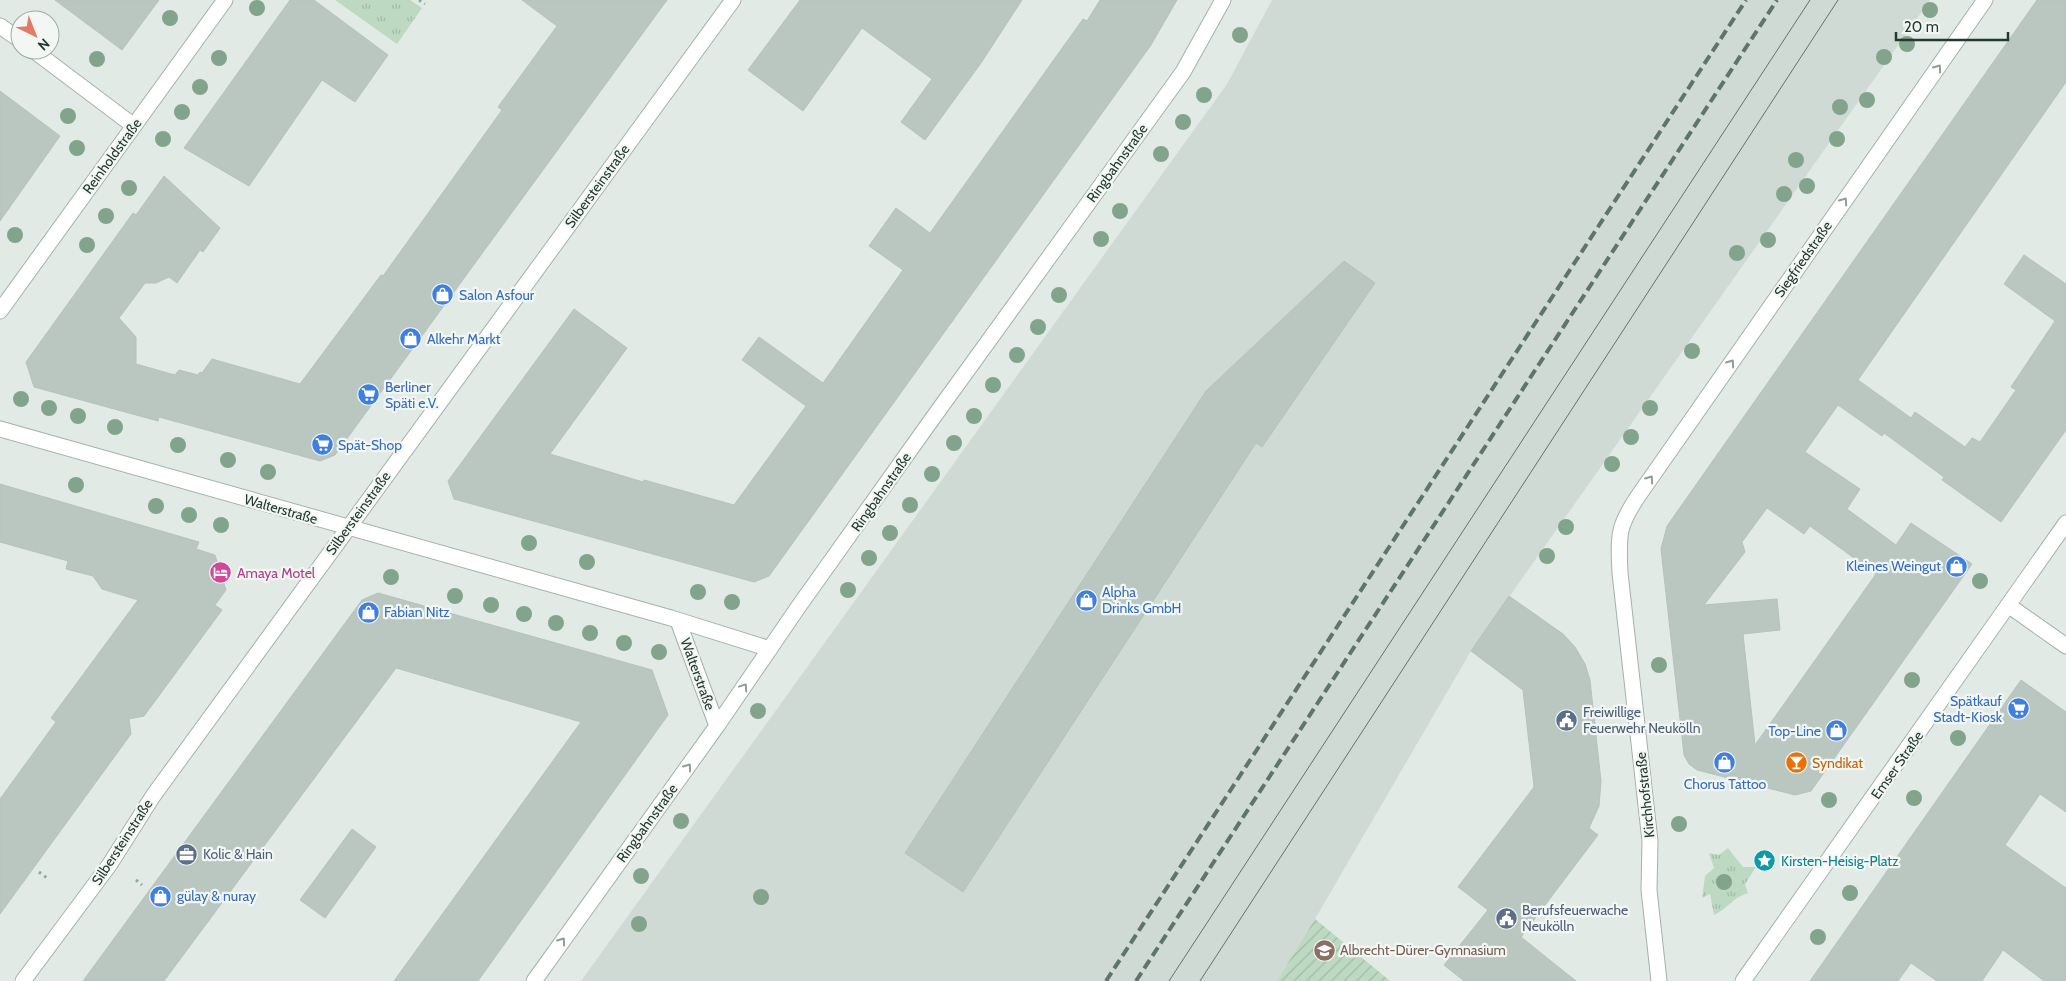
<svg xmlns="http://www.w3.org/2000/svg" width="2066" height="981" viewBox="0 0 2066 981" font-family="Cabin,sans-serif">
	<style>
		.built { fill: #d0dad4 }
		.grass { fill: url(#grass-tufts) }
		.garden { fill: url(#garden-furrows) }
		.building { fill: #bac7c1; stroke: #b5c3bc; fill-rule: evenodd }
		.lines { fill: none; stroke-linecap: round; stroke-linejoin: round }
		.minor-casing { stroke: #a5b1ab; stroke-width: 17 }
		.path { stroke: #86aa9b; stroke-width: 3; stroke-dasharray: 2.5 4; stroke-linecap: butt }
		.minor { stroke: #fff; stroke-width: 15 }
		.tram { stroke: #5e746c; stroke-width: 1 }
		.rail { stroke: #5e746c; stroke-width: 4; stroke-dasharray: 10 5; stroke-linecap: butt }
		.tree { fill: #82a48c }
		.oneway { stroke: #929c98 }
		.labels { text-anchor: middle; stroke-width: 4.5; stroke-linejoin: round; paint-order: stroke }
		.street-label { font-size: 14px; fill: #243931; stroke: #f2f7f4 }
		.shop-label { font-size: 14px; fill: #366cbe; stroke: #f2f7f4; text-anchor: start }
		.hotel-label { font-size: 14px; fill: #b23c85; stroke: #f2f7f4; text-anchor: start }
		.service-label { font-size: 14px; fill: #4e5e75; stroke: #f2f7f4; text-anchor: start }
		.food-label { font-size: 14px; fill: #c56008; stroke: #f2f7f4; text-anchor: start }
		.culture-label { font-size: 14px; fill: #0d838f; stroke: #f2f7f4; text-anchor: start }
		.education-label { font-size: 14px; fill: #785e54; stroke: #f2f7f4; text-anchor: start }
	</style>
	<defs>
		<pattern id="grass-tufts" width="24" height="20" patternUnits="userSpaceOnUse" patternTransform="scale(1.25)"><rect width="24" height="20" fill="#bdd9c2"/><path d="M3 7l-1-3M5 7V3M7 7l1-3M15 17l-1-3M17 17v-4M19 17l1-3" fill="none" stroke="#a2bba7"/></pattern>
		<pattern id="garden-furrows" width="10" height="10" patternUnits="userSpaceOnUse" patternTransform="scale(1.25)"><rect width="10" height="10" fill="#bdd9c2"/><path d="M-1 1l2-2M0 10L10 0M9 11l2-2" fill="none" stroke="#a2bba7"/></pattern>
	</defs>
	<rect width="100%" height="100%" fill="#e2eae5"/>
	<!-- built -->
	<path class="built" d="M1272,0H1930L1471,651L1315,919L1390,981H581L1227,84Z"/>
	<!-- grass -->
	<path class="grass" d="M335,0H410L422,8L397,44Z
		M1728,848L1743,867H1756L1745,884L1748,893C1732,898 1730,907 1714,915L1710,894L1702,898L1705,876L1714,868L1709,853L1719,855Z"/>
	<!-- garden -->
	<path class="garden" d="M1315,919L1390,981H1277Z"/>
	<!-- building -->
	<path class="building" d="M55,0H159L122,50Z
		M290,0H314L388,55L355,102L322,80L249,186L184,148Z
		M522,0H667L335,455L320,461L159,417L158,421L34,387L26,362L133,213L136,215L164,176L220,228L203,252L200,250L177,283L169,277L156,283H145L119,318L136,337V364L175,375L179,370L198,375L200,372L202,373L212,359L300,384L381,275L383,276L502,110L498,107L557,26Z
		M800,0H1022L981,63L925,140L901,122L932,79L862,28L803,111L748,70Z
		M1100,0H1177L1151,45L769,576L754,582L454,499L448,481L574,309L627,348L550,454L643,482L644,480L734,505L806,406L742,360L759,337L823,383L903,270L869,246L896,208L930,233L1083,19L1087,21Z
		M2037,0H2066V82L1858,380L1911,418L1915,412L1965,447L1972,438L1980,442L2016,390L2011,387L2055,321L2004,284L2024,255L2066,284V430L2001,522L1942,480L1944,477L1884,433L1882,436L1838,405L1805,452L1860,489L1847,509L1896,545L1911,523L1972,564L1811,791L1795,795L1697,770L1689,764L1684,755L1661,549L1667,526ZM1767,508L1804,534L1810,526L1876,574L1755,745L1743,634L1780,630L1777,599L1704,605L1745,552L1742,542Z
		M0,91L60,136L0,221Z
		M1344,261L1375,283L1262,447L1256,443L963,892L905,853L1206,391Z
		M0,484L199,542L196,549L215,555L226,590L215,605L222,610L211,625L144,716L129,719L131,734L0,914V799L56,722L51,718L138,600L102,589L93,576L66,569L68,561L0,542Z
		M378,593L652,670L668,715L478,981H394L581,722L396,668L164,981H83L362,600Z
		M1509,596L1563,634L1575,647L1585,664L1590,680L1601,781L1599,806L1589,828L1598,835L1521,937L1576,981H1464L1444,965L1488,910L1458,887L1534,787L1523,690L1471,651Z
		M2021,680L2066,712V812L2040,794L2005,845L2066,888V981H2044L2003,950L1982,981H1937L1911,963L1898,981H1810Z
		M352,829L376,847L325,918L300,900Z"/>
	<g class="lines">
		<defs>
			<path id="minor" d="M0,26L20,40
				M33,50L134,126
				M0,311L225,0
				M0,429L671,618L770,649
				M2008,605L2066,646
				M678,621L717,726
				M23,981L110,864L153,796L733,0
				M534,981L717,726L799,606L930,422L1183,72L1223,0
				M1659,981L1649,890L1650,841L1620,573C1618,533 1618,525 1641,492L1985,0
				M1743,981L2066,523"/>
		</defs>
		<!-- minor casing -->
		<use href="#minor" class="minor-casing"/>
		<!-- path -->
		<path class="path" d="M419,0L425,4
			M39,872L47,878
			M136,880L142,885"/>
		<!-- minor -->
		<use href="#minor" class="minor"/>
		<!-- tram -->
		<path class="tram" d="M1169,981L1810,0
			M1200,981L1838,0"/>
		<!-- rail -->
		<path class="rail" d="M1106,981L1746,0
			M1136,981L1777,0"/>
	</g>
	<!-- trees -->
	<g class="tree">
		<circle cx="257" cy="8" r="8"/>
		<circle cx="1930" cy="10" r="8"/>
		<circle cx="170" cy="18" r="8"/>
		<circle cx="1240" cy="35" r="8"/>
		<circle cx="1907" cy="44" r="8"/>
		<circle cx="1884" cy="57" r="8"/>
		<circle cx="219" cy="58" r="8"/>
		<circle cx="97" cy="59" r="8"/>
		<circle cx="200" cy="87" r="8"/>
		<circle cx="1204" cy="95" r="8"/>
		<circle cx="1867" cy="100" r="8"/>
		<circle cx="1840" cy="107" r="8"/>
		<circle cx="182" cy="112" r="8"/>
		<circle cx="68" cy="116" r="8"/>
		<circle cx="1183" cy="122" r="8"/>
		<circle cx="163" cy="139" r="8"/>
		<circle cx="1837" cy="139" r="8"/>
		<circle cx="77" cy="148" r="8"/>
		<circle cx="1161" cy="154" r="8"/>
		<circle cx="1796" cy="160" r="8"/>
		<circle cx="1807" cy="186" r="8"/>
		<circle cx="129" cy="188" r="8"/>
		<circle cx="1784" cy="194" r="8"/>
		<circle cx="1120" cy="211" r="8"/>
		<circle cx="106" cy="216" r="8"/>
		<circle cx="15" cy="235" r="8"/>
		<circle cx="1101" cy="239" r="8"/>
		<circle cx="1768" cy="240" r="8"/>
		<circle cx="87" cy="245" r="8"/>
		<circle cx="1737" cy="253" r="8"/>
		<circle cx="1059" cy="295" r="8"/>
		<circle cx="1038" cy="327" r="8"/>
		<circle cx="1692" cy="351" r="8"/>
		<circle cx="1017" cy="355" r="8"/>
		<circle cx="993" cy="385" r="8"/>
		<circle cx="21" cy="399" r="8"/>
		<circle cx="49" cy="408" r="8"/>
		<circle cx="1650" cy="408" r="8"/>
		<circle cx="78" cy="416" r="8"/>
		<circle cx="974" cy="416" r="8"/>
		<circle cx="115" cy="427" r="8"/>
		<circle cx="1631" cy="437" r="8"/>
		<circle cx="954" cy="443" r="8"/>
		<circle cx="178" cy="445" r="8"/>
		<circle cx="228" cy="460" r="8"/>
		<circle cx="1612" cy="464" r="8"/>
		<circle cx="268" cy="472" r="8"/>
		<circle cx="932" cy="474" r="8"/>
		<circle cx="76" cy="485" r="8"/>
		<circle cx="910" cy="505" r="8"/>
		<circle cx="156" cy="506" r="8"/>
		<circle cx="189" cy="515" r="8"/>
		<circle cx="221" cy="525" r="8"/>
		<circle cx="1566" cy="527" r="8"/>
		<circle cx="890" cy="533" r="8"/>
		<circle cx="529" cy="543" r="8"/>
		<circle cx="1547" cy="556" r="8"/>
		<circle cx="869" cy="558" r="8"/>
		<circle cx="587" cy="562" r="8"/>
		<circle cx="391" cy="577" r="8"/>
		<circle cx="1980" cy="581" r="8"/>
		<circle cx="848" cy="590" r="8"/>
		<circle cx="698" cy="592" r="8"/>
		<circle cx="455" cy="596" r="8"/>
		<circle cx="732" cy="602" r="8"/>
		<circle cx="491" cy="605" r="8"/>
		<circle cx="524" cy="614" r="8"/>
		<circle cx="556" cy="623" r="8"/>
		<circle cx="590" cy="633" r="8"/>
		<circle cx="624" cy="643" r="8"/>
		<circle cx="659" cy="652" r="8"/>
		<circle cx="1659" cy="665" r="8"/>
		<circle cx="1912" cy="680" r="8"/>
		<circle cx="758" cy="711" r="8"/>
		<circle cx="1958" cy="738" r="8"/>
		<circle cx="1914" cy="798" r="8"/>
		<circle cx="1829" cy="800" r="8"/>
		<circle cx="681" cy="821" r="8"/>
		<circle cx="1679" cy="824" r="8"/>
		<circle cx="641" cy="876" r="8"/>
		<circle cx="1724" cy="882" r="8"/>
		<circle cx="1850" cy="893" r="8"/>
		<circle cx="761" cy="897" r="8"/>
		<circle cx="639" cy="924" r="8"/>
		<circle cx="1818" cy="937" r="8"/>
	</g>
	<!-- one-way arrows -->
	<defs><path id="oneway-chevron" d="M-2-3.5L2.5 0L-2 3.5" fill="none" stroke-width="1.6" stroke-linecap="round" stroke-linejoin="round" transform="scale(1.25)"/></defs>
	<g class="oneway">
		<use href="#oneway-chevron" transform="translate(1938 68) rotate(-55)"/>
		<use href="#oneway-chevron" transform="translate(1844 201) rotate(-55)"/>
		<use href="#oneway-chevron" transform="translate(1731 363) rotate(-55)"/>
		<use href="#oneway-chevron" transform="translate(1650 479) rotate(-55)"/>
		<use href="#oneway-chevron" transform="translate(744 687) rotate(-56)"/>
		<use href="#oneway-chevron" transform="translate(688 767) rotate(-54)"/>
		<use href="#oneway-chevron" transform="translate(562 941) rotate(-54)"/>
	</g>
	<!-- icons -->
	<defs>
		<symbol id="shop-disc" viewBox="-11 -11 22 22"><circle r="9.5" fill="#3f7fe0" stroke="#f2f7f4"/><path d="M-5-2.5h2.3a2.7 3.5 0 0 1 5.4 0H5L5.5 6h-11ZM-1.5-2.5h3a1.5 2.3 0 0 0-3 0Z" fill="#fff"/></symbol>
		<symbol id="supermarket-disc" viewBox="-11 -11 22 22"><circle r="9.5" fill="#3f7fe0" stroke="#f2f7f4"/><path d="M-6-5.5h2.5l.6 2H6L4.5 2H-2.5L-4.4-4H-6ZM-1.5 3.2a1.3 1.3 0 1 0 .1 0ZM3 3.2a1.3 1.3 0 1 0 .1 0Z" fill="#fff"/></symbol>
		<symbol id="hotel-disc" viewBox="-11 -11 22 22"><circle r="9.5" fill="#d1479c" stroke="#f2f7f4"/><path d="M-6-4.5h1.5V1H6V5H4.5V3h-9V5H-6ZM-4 0a1.8 1.8 0 1 1 3.6 0ZM.5 0V-2.5h3Q6-2.5 6 0Z" fill="#fff"/></symbol>
		<symbol id="civic-disc" viewBox="-11 -11 22 22"><circle r="9.5" fill="#5c6f8a" stroke="#f2f7f4"/><path d="M-.6-6.5H3V-4.5H.6V-3L4-1V1h2V6H-6V1h2V-1L-.6-3ZM-1.2 2.5V6h2.4V2.5Z" fill="#fff"/></symbol>
		<symbol id="bar-disc" viewBox="-11 -11 22 22"><circle r="9.5" fill="#e8710a" stroke="#f2f7f4"/><path d="M-6-5H6L.8 .8V4.5H3.5V6h-7V4.5H-.8V.8Z" fill="#fff"/></symbol>
		<symbol id="office-disc" viewBox="-11 -11 22 22"><circle r="9.5" fill="#5c6f8a" stroke="#f2f7f4"/><path d="M-6-3h4V-5.5h4V-3h4V5H-6ZM-1-4.5V-3h2v-1.5ZM-6 0V1H6V0Z" fill="#fff"/></symbol>
		<symbol id="sight-disc" viewBox="-11 -11 22 22"><circle r="9.5" fill="#0f9aa8" stroke="#f2f7f4"/><path d="M0-6L1.8-2.2L6-1.7L2.9 1.2L3.7 5.4L0 3.3L-3.7 5.4L-2.9 1.2L-6-1.7L-1.8-2.2Z" fill="#fff"/></symbol>
		<symbol id="school-disc" viewBox="-11 -11 22 22"><circle r="9.5" fill="#8d6e63" stroke="#f2f7f4"/><path d="M0-5L7-2L0 1L-7-2ZM-4 1L0 2.5L4 1V4Q0 6-4 4Z" fill="#fff"/></symbol>
	</defs>
	<g fill-rule="evenodd">
		<use href="#shop-disc" x="430" y="282" width="25" height="25"/>
		<use href="#shop-disc" x="398" y="326" width="25" height="25"/>
		<use href="#supermarket-disc" x="356" y="382" width="25" height="25"/>
		<use href="#supermarket-disc" x="310" y="432" width="25" height="25"/>
		<use href="#shop-disc" x="1944" y="554" width="25" height="25"/>
		<use href="#hotel-disc" x="208" y="560" width="25" height="25"/>
		<use href="#shop-disc" x="1074" y="588" width="25" height="25"/>
		<use href="#shop-disc" x="356" y="600" width="25" height="25"/>
		<use href="#supermarket-disc" x="2006" y="696" width="25" height="25"/>
		<use href="#civic-disc" x="1554" y="708" width="25" height="25"/>
		<use href="#shop-disc" x="1824" y="718" width="25" height="25"/>
		<use href="#shop-disc" x="1712" y="750" width="25" height="25"/>
		<use href="#bar-disc" x="1784" y="750" width="25" height="25"/>
		<use href="#office-disc" x="174" y="842" width="25" height="25"/>
		<use href="#sight-disc" x="1752" y="848" width="25" height="25"/>
		<use href="#shop-disc" x="148" y="884" width="25" height="25"/>
		<use href="#civic-disc" x="1494" y="906" width="25" height="25"/>
		<use href="#school-disc" x="1312" y="938" width="25" height="25"/>
	</g>
	<g class="labels">
		<!-- street labels -->
		<g class="street-label">
			<text transform="translate(112 156) rotate(-54)" y="5">Reinholdstraße</text>
			<text transform="translate(1117 163) rotate(-54)" y="5">Ringbahnstraße</text>
			<text transform="translate(597 186) rotate(-54)" y="5">Silbersteinstraße</text>
			<text transform="translate(1803 259) rotate(-55)" y="5">Siegfriedstraße</text>
			<text transform="translate(881 492) rotate(-55)" y="5">Ringbahnstraße</text>
			<text transform="translate(281 509) rotate(16)" y="5">Walterstraße</text>
			<text transform="translate(358 513) rotate(-54)" y="5">Silbersteinstraße</text>
			<text transform="translate(698 674) rotate(70)" y="5">Walterstraße</text>
			<text transform="translate(1897 765) rotate(-55)" y="5">Emser Straße</text>
			<text transform="translate(1645 795) rotate(-96)" y="5">Kirchhofstraße</text>
			<text transform="translate(647 823) rotate(-54)" y="5">Ringbahnstraße</text>
			<text transform="translate(122 842) rotate(-57)" y="5">Silbersteinstraße</text>
		</g>
		<!-- shop labels -->
		<g class="shop-label">
			<text x="459" y="300">Salon Asfour</text>
			<text x="427" y="344">Alkehr Markt</text>
			<text x="385" y="392">Berliner<tspan x="385" dy="16">Späti e.V.</tspan></text>
			<text x="338" y="450">Spät-Shop</text>
			<text x="1941" y="571" text-anchor="end">Kleines Weingut</text>
			<text x="1102" y="597">Alpha<tspan x="1102" dy="16">Drinks GmbH</tspan></text>
			<text x="384" y="617">Fabian Nitz</text>
			<text x="2002" y="706" text-anchor="end">Spätkauf<tspan x="2002" dy="16">Stadt-Kiosk</tspan></text>
			<text x="1821" y="736" text-anchor="end">Top-Line</text>
			<text x="1725" y="789" text-anchor="middle">Chorus Tattoo</text>
			<text x="177" y="901">gülay &amp; nuray</text>
		</g>
		<!-- hotel labels -->
		<g class="hotel-label">
			<text x="237" y="578">Amaya Motel</text>
		</g>
		<!-- service labels -->
		<g class="service-label">
			<text x="1583" y="717">Freiwillige<tspan x="1583" dy="16">Feuerwehr Neukölln</tspan></text>
			<text x="203" y="859">Kolic &amp; Hain</text>
			<text x="1522" y="915">Berufsfeuerwache<tspan x="1522" dy="16">Neukölln</tspan></text>
		</g>
		<!-- food labels -->
		<g class="food-label">
			<text x="1812" y="768">Syndikat</text>
		</g>
		<!-- culture labels -->
		<g class="culture-label">
			<text x="1781" y="866">Kirsten-Heisig-Platz</text>
		</g>
		<!-- education labels -->
		<g class="education-label">
			<text x="1340" y="955">Albrecht-Dürer-Gymnasium</text>
		</g>
	</g>
	<!-- north arrow -->
	<g transform="translate(35 35) rotate(137)"><circle r="24" fill="#f2f7f4" stroke="#a0aba6"/>
	<path d="M0-4L9 19L0 12L-9 19Z" fill="#e17b68"/>
	<text y="-8" font-size="14" font-weight="bold" text-anchor="middle" fill="#243931">N</text>
	</g>
	<!-- scale -->
	<path d="M1896 32v8h112v-8" fill="none" stroke="#243931" stroke-width="2.5"/>
	<text x="1904" y="32" font-size="15" fill="#243931" stroke="#f2f7f4" stroke-width="4" paint-order="stroke">20 m</text>
</svg>
